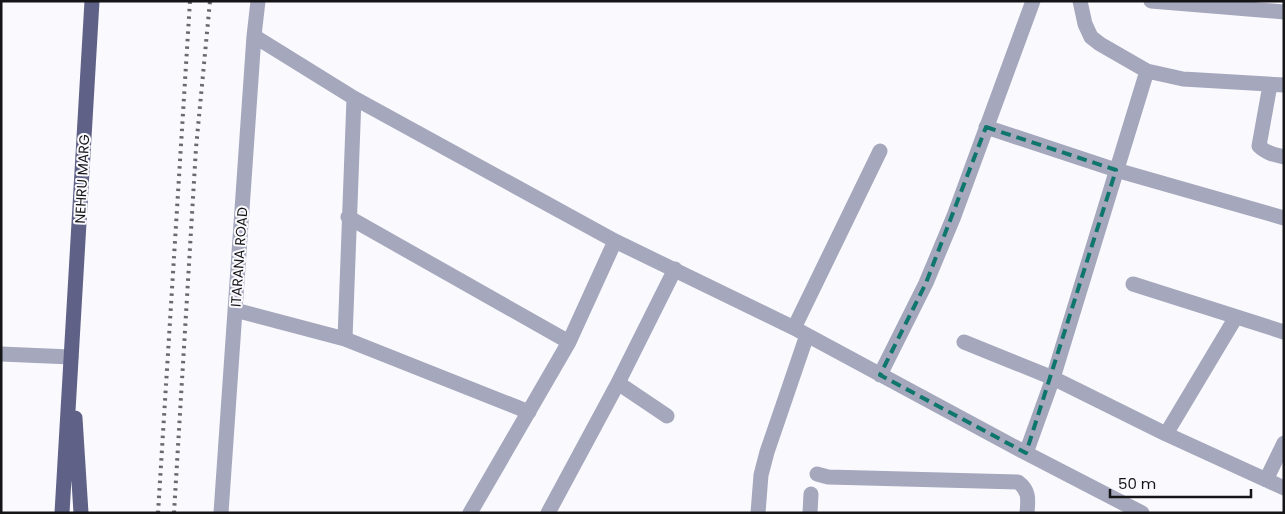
<svg xmlns="http://www.w3.org/2000/svg" width="1285" height="514" viewBox="0 0 1285 514" font-family="Poppins,sans-serif">
	<style>
		.lines { fill: none; stroke-linecap: round; stroke-linejoin: round }
		.minor { stroke: #a5a7bd; stroke-width: 15 }
		.major { stroke: #5f6187; stroke-width: 15 }
		.rail { stroke: #6a6a6e; stroke-width: 4; stroke-dasharray: 2.5 5; stroke-linecap: butt }
		.marked { fill: none; stroke: #0f766e; stroke-width: 4; stroke-dasharray: 10 6; stroke-linejoin: round }
		.labels { text-anchor: middle; stroke-width: 4; stroke-linejoin: round; paint-order: stroke }
		.street-label { font-size: 14px; fill: #151518; stroke: #fafafe }
	</style>
	<rect width="100%" height="100%" fill="#fafafe"/>
	<g class="lines">
		<!-- minor -->
		<path class="minor" d="M1080,1L1085,24L1091,37L1100,44L1147,71L1183,79L1284,85
			M1151,1L1284,12
			M254,36L354,98L615,241L794,328L1026,453L1142,513
			M1270,85L1259,146C1266,153 1275,155 1284,157
			M986,127L1116,170L1284,218
			M348,217L569,342
			M1133,284L1284,332
			M235,310L345,339L529,412
			M794,328L880,151
			M345,339L354,98
			M964,342L1053,378L1166,434L1284,488
			M1,354L71,357
			M880,375L926,283L954,216L1033,1
			M618,383L667,416
			M1166,434L1236,317
			M1026,453L1053,378L1147,71
			M817,474L828,477L1018,482C1030,491 1028,500 1027,513
			M1266,480L1284,443
			M221,513L254,36L258,1
			M470,513L569,342L615,241
			M548,513L618,383L675,269
			M758,513L761,475L767,452L807,335
			M810,513L811,494"/>
		<!-- major -->
		<path class="major" d="M75,418L81,513
			M62,513L92,1"/>
		<!-- rail -->
		<path class="rail" d="M158,513L190,1
			M174,513L196,148L210,1"/>
	</g>
	<!-- marked area -->
	<path class="marked" d="M986,127L1116,170L1026,453L880,375L926,283Z"/>
	<g class="labels">
		<!-- street labels -->
		<g class="street-label">
			<text transform="translate(82 179) rotate(-87)" y="5">NEHRU MARG</text>
			<text transform="translate(239 257) rotate(-86)" y="5">ITARANA ROAD</text>
		</g>
	</g>
	<!-- border -->
	<rect width="1285" height="514" fill="none" stroke="#151518" stroke-width="5"/>
	<!-- scale -->
	<path d="M1110 489v8h141v-8" fill="none" stroke="#151518" stroke-width="2.5"/>
	<text x="1118" y="489" font-size="15" fill="#151518" stroke="#fafafe" stroke-width="4" paint-order="stroke">50 m</text>
</svg>
